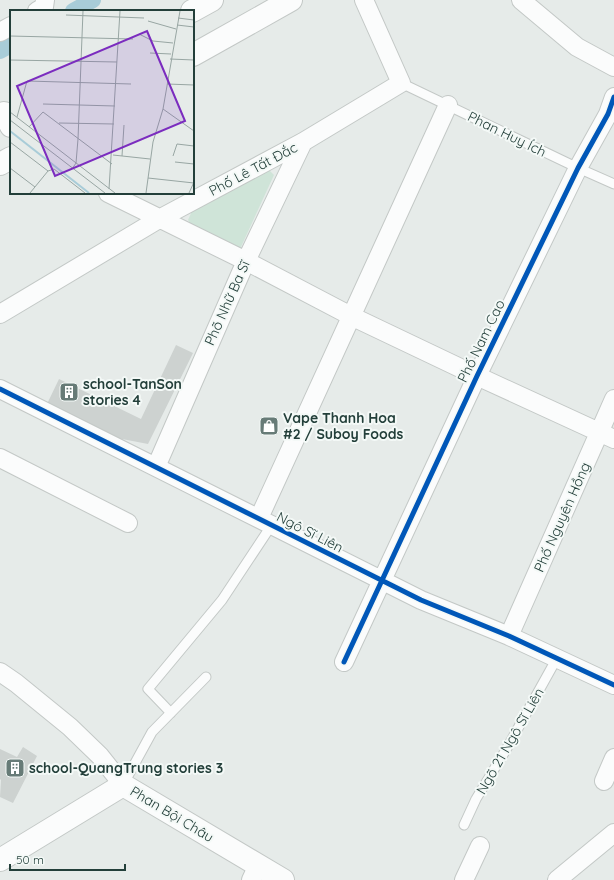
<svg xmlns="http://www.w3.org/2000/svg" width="614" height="880" viewBox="0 0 614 880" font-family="Quicksand,sans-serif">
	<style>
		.green { fill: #cfe4d8 }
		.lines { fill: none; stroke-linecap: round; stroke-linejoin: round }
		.canal { stroke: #a8ccd8; stroke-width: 16 }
		.building { fill: #cdd2d0 }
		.service-casing { stroke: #c3c8c6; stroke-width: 11 }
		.minor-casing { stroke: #c3c8c6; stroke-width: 20 }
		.tertiary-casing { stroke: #c3c8c6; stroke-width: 24 }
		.service { stroke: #fbfcfc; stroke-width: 9 }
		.minor { stroke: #fbfcfc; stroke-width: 18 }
		.tertiary { stroke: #fbfcfc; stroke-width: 22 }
		.cycleway-casing { stroke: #f4f9f7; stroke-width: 8 }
		.cycleway { stroke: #0057b8; stroke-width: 5 }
		.labels { text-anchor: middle; stroke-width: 4; stroke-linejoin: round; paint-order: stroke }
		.street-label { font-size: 14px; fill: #233f3a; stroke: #f4f9f7 }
		.poi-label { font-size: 14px; font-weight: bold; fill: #233f3a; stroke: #f4f9f7; text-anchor: start }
		.inset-river { fill: none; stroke: #a8ccd8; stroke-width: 2 }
		.inset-road { fill: none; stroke: #98a6a3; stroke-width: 1 }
		.view { fill: #7b2cbf; fill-opacity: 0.15; stroke: #7b2cbf; stroke-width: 2 }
		.inset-edge { fill: none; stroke: #233f3a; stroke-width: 2 }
	</style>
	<rect width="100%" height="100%" fill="#e6ebe9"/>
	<!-- green -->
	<path class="green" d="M263,170H269L274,175L240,249L192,226L188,220L192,211Z"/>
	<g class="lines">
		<!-- canal -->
		<path class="canal" d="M73,11L93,0
			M0,51L11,45"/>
	</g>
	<!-- building -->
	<path class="building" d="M176,345L193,353L148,444L117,438L47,404L59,379L141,419Z
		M23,747L37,756L13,803L0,797L1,780L0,779V749L17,757Z"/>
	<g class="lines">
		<defs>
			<path id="service" d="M401,83L578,168L614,184
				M171,713L148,689L222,600L271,526
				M123,785L152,732L206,677
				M464,825L476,799L507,748L557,658"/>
			<path id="minor" d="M521,0L577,47L614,67
				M37,11L44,7L45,0
				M0,32L11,26
				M108,193L246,261L351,316L477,376L614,439
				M0,314L159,219L303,142L401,83L364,0
				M0,389L421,600L509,636L614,685
				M0,458L128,523
				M156,467L246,261L303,142
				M259,518L448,105
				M509,636L614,399
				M344,662L477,376L578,168L608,114L614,97
				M0,672L16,683L70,727L100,756L123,785
				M604,781L614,758
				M251,880L258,865
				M464,880L480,846
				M557,880L614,833"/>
			<path id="tertiary" d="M192,11L212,0
				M193,55L291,0
				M4,113L11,126
				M0,164L11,158
				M0,860L123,785L283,880"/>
		</defs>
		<!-- service casing -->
		<use href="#service" class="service-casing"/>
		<!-- minor casing -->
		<use href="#minor" class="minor-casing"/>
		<!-- tertiary casing -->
		<use href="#tertiary" class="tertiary-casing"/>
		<!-- service -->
		<use href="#service" class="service"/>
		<!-- minor -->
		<use href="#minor" class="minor"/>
		<!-- tertiary -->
		<use href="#tertiary" class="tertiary"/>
		<defs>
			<path id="cycleway" d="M0,389L421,600L509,636L614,685
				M344,662L477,376L578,168L608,114L614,97"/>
		</defs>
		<!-- cycleway casing -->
		<use href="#cycleway" class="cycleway-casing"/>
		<!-- cycleway -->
		<use href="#cycleway" class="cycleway"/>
	</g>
	<!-- icons -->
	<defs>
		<symbol id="building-square" viewBox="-11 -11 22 22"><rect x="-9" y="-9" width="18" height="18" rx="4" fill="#677b77" stroke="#f4f9f7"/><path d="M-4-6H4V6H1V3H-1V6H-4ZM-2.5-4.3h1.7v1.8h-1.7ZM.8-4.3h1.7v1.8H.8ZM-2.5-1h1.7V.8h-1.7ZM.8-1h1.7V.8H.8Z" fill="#fff"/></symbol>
		<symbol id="shop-square" viewBox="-11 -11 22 22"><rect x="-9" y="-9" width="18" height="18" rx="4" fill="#677b77" stroke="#f4f9f7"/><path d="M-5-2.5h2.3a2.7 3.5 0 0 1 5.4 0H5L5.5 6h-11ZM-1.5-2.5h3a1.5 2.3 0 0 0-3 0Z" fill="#fff"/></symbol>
	</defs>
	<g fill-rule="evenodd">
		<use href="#building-square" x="58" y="381" width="22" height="22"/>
		<use href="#shop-square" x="258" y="415" width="22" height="22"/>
		<use href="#building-square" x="4" y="757" width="22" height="22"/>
	</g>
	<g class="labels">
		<!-- street labels -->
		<g class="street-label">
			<text transform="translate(507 134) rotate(26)" y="5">Phan Huy Ích</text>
			<text transform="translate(253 169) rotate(-28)" y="5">Phố Lê Tất Đắc</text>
			<text transform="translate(227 303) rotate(-66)" y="5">Phõ Nhữ Ba Sĩ</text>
			<text transform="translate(481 341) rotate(-64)" y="5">Phố Nam Cao</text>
			<text transform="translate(562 517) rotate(-66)" y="5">Phố Nguyên Hồng</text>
			<text transform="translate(310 532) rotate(27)" y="5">Ngô Sĩ Liên</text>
			<text transform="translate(510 741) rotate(-60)" y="5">Ngõ 21 Ngô Sĩ Liên</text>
			<text transform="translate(172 814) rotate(31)" y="5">Phan Bội Châu</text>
		</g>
		<!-- poi labels -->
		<g class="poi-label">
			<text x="83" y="389">school-TanSon<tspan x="83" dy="16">stories 4</tspan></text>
			<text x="283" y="423">Vape Thanh Hoa<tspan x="283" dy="16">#2 / Suboy Foods</tspan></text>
			<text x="29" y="773">school-QuangTrung stories 3</text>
		</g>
	</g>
	<!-- overview -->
	<g transform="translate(10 10)">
		<rect width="184" height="184" fill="#e6ebe9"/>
		<path class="inset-river" d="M0,121L79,183"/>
		<path class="inset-road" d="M56,5L134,8M168,8L184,10M138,11L166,19M167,15L184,17M129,24L143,31L163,33M0,26L123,29M140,43L161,44M160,49L184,50M0,50L107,52M157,74L184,75M33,94L105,96M153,99L184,121M0,102L105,183M7,107L17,71L121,74M0,110L95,183M49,113L104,114M19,117L33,102L102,154M0,132L38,161L20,183M103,145L140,149M112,146L114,115M163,146L167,134L184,136M165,152L184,154M0,158L25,177M62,159L66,153L68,129L73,1M38,161L44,159L75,183M138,168L184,173M99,179L110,1M136,183L143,132L153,99L170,1M179,183L184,172"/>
		<path class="view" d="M137,21L175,111L45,166L7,76Z"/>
		<rect width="184" height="184" class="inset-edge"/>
	</g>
	<!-- scale -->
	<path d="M10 864v6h115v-6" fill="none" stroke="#233f3a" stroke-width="2"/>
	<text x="16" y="864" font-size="12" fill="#233f3a" stroke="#f4f9f7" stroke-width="3" paint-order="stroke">50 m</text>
</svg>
